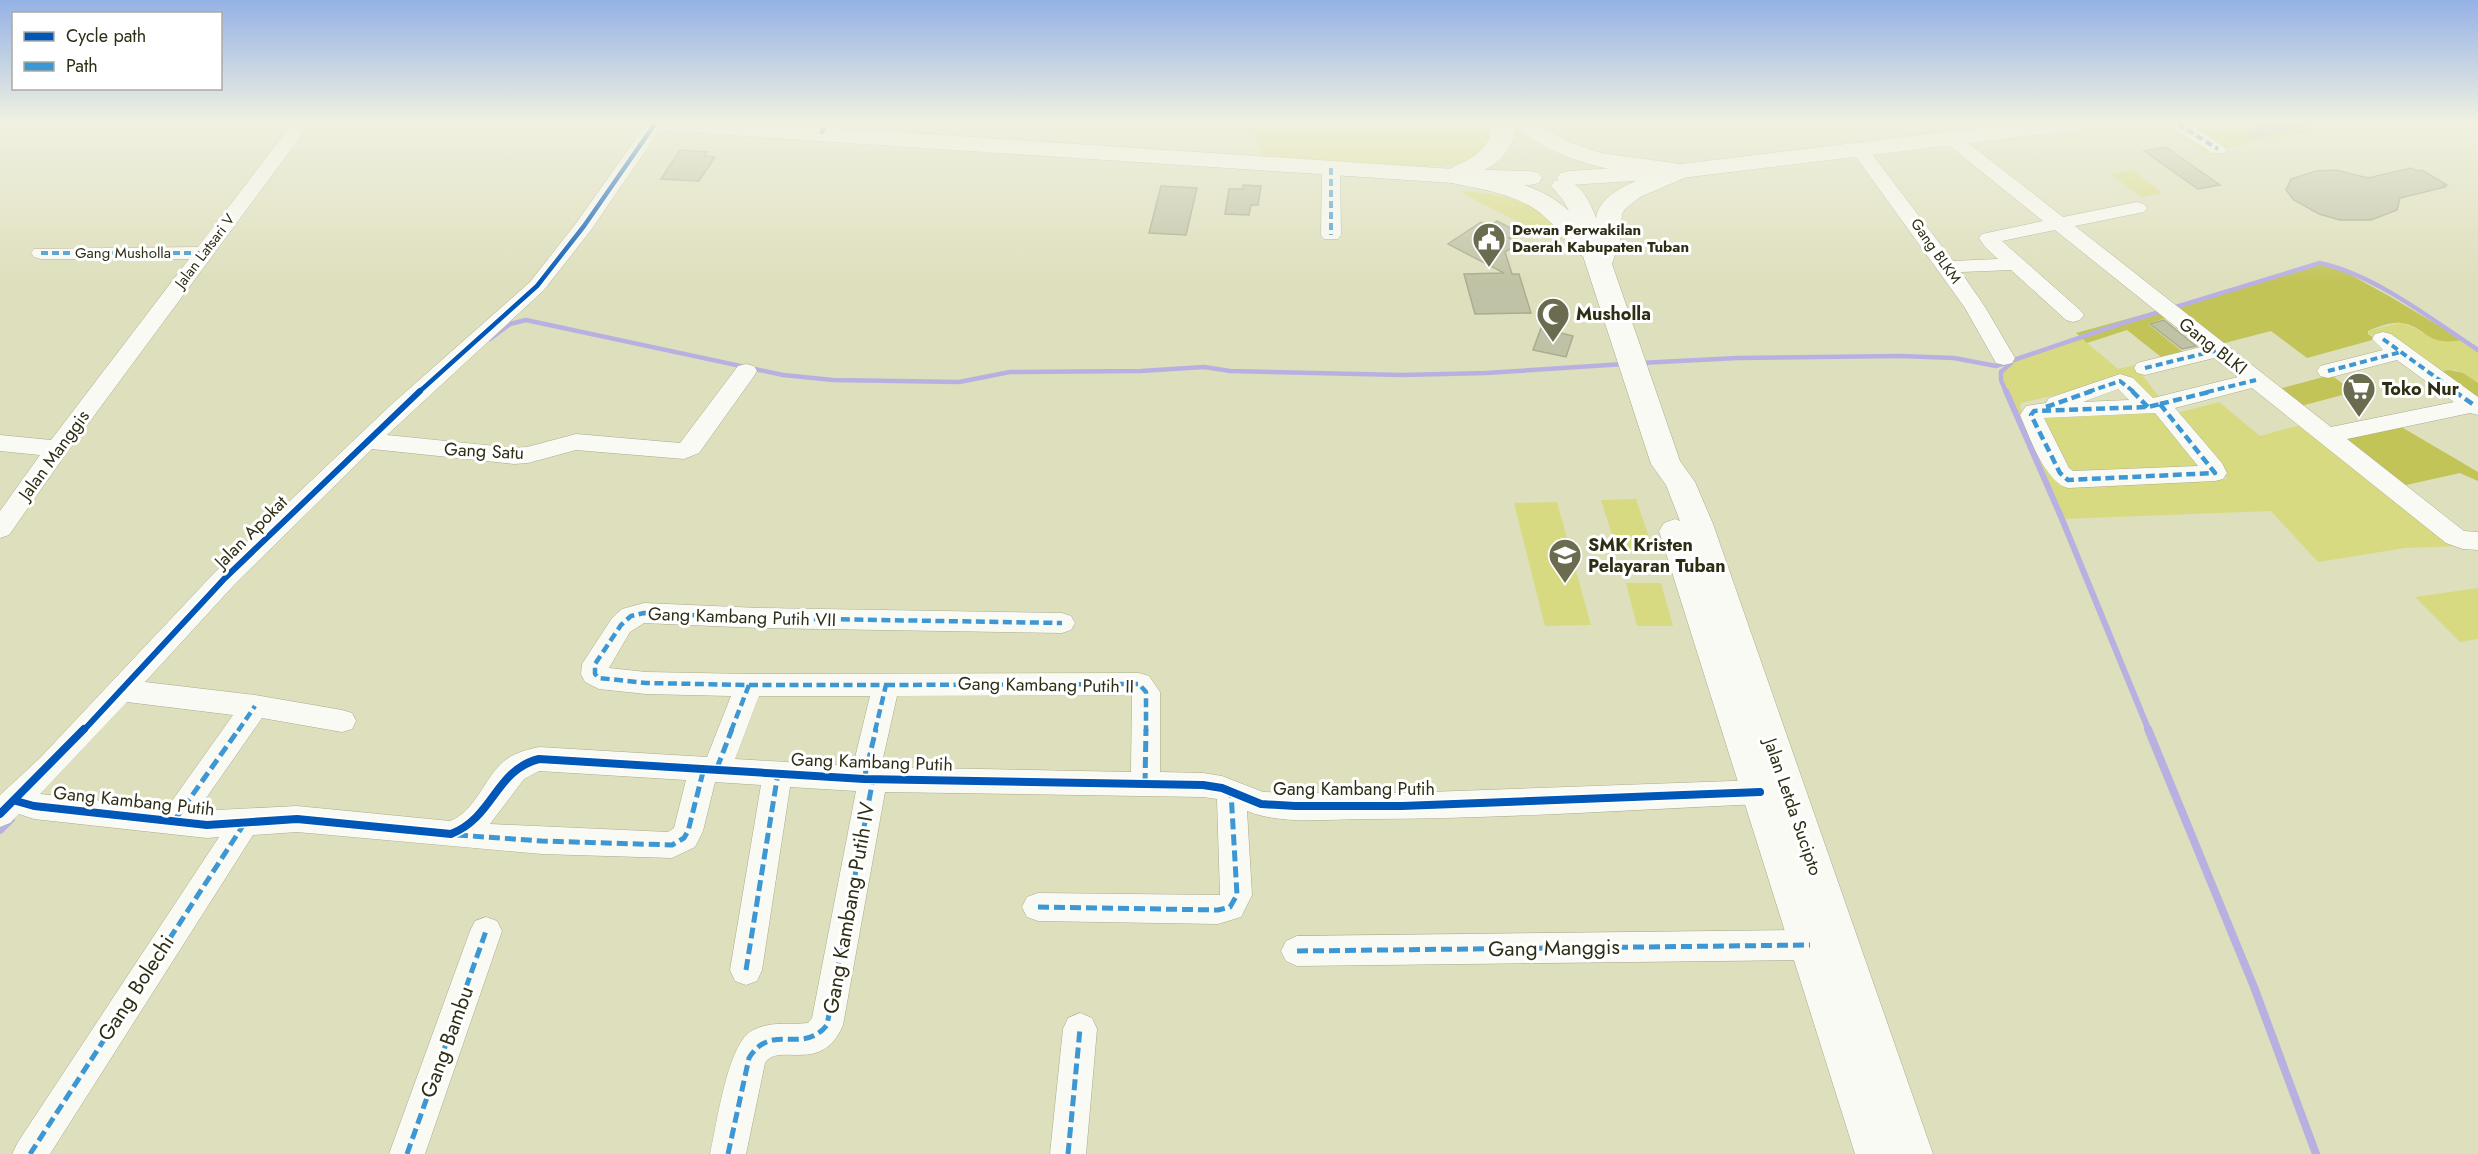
<svg xmlns="http://www.w3.org/2000/svg" width="2478" height="1154" viewBox="0 0 2478 1154" font-family="Jost,sans-serif">
	<style>
		.green { fill: #d8da81 }
		.forest { fill: #c2c458 }
		.water { fill: #b9b0e2 }
		.lines { fill: none; stroke-linecap: round; stroke-linejoin: round }
		.stream-far2 { stroke: #b9b0e2; stroke-width: 4.5 }
		.stream-far1 { stroke: #b9b0e2; stroke-width: 6 }
		.stream { stroke: #b9b0e2; stroke-width: 8 }
		.building { fill: #c0c2a5; stroke: #abab90; stroke-width: 1.5 }
		.minor-casing { stroke: #aaab8f; stroke-width: 1 }
		.major-casing { stroke: #aaab8f; stroke-width: 1 }
		.highway-casing { stroke: #aaab8f; stroke-width: 1 }
		.minor { fill: #fafaf5; fill-rule: evenodd }
		.major { fill: #fafaf5; fill-rule: evenodd }
		.highway { fill: #fafaf5; fill-rule: evenodd }
		.quiet-far2 { stroke: #3c97d3; stroke-width: 4; stroke-dasharray: 7 4; stroke-linecap: butt }
		.quiet-far1 { stroke: #3c97d3; stroke-width: 4.5; stroke-dasharray: 9 4.5; stroke-linecap: butt }
		.quiet { stroke: #3c97d3; stroke-width: 5; stroke-dasharray: 11 5; stroke-linecap: butt }
		.cycleway-far2-casing { stroke: #fff; stroke-width: 8 }
		.cycleway-far1-casing { stroke: #fff; stroke-width: 10 }
		.cycleway-casing { stroke: #fff; stroke-width: 11 }
		.cycleway-far2 { stroke: #0057b8; stroke-width: 4.5 }
		.cycleway-far1 { stroke: #0057b8; stroke-width: 6 }
		.cycleway { stroke: #0057b8; stroke-width: 8 }
		.labels { text-anchor: middle; stroke-width: 6; stroke-linejoin: round; paint-order: stroke }
		.far-poi-label { font-size: 15px; font-weight: bold; fill: #2d2e14; stroke: #fff; text-anchor: start }
		.far-street-label { font-size: 15px; fill: #2d2e14; stroke: #fff }
		.poi-label { font-size: 18px; font-weight: bold; fill: #2d2e14; stroke: #fff; text-anchor: start }
		.street-label { font-size: 18px; fill: #2d2e14; stroke: #fff }
		.near-street-label { font-size: 21px; fill: #2d2e14; stroke: #fff }
	</style>
	<rect width="100%" height="100%" fill="#dedfbc"/>
	<!-- green -->
	<path class="green" d="M1243,121H1484L1491,137L1481,151L1465,162L1441,166L1408,167L1262,160L1260,149Z
		M2183,121H2334L2310,127L2314,130L2277,140L2273,137L2206,153L2163,126Z
		M2132,170L2162,193L2142,197L2110,174Z
		M1462,191C1507,195 1538,199 1563,240L1548,237L1467,196Z
		M2400,323C2427,329 2428,346 2463,340L2478,350V383L2455,370L2436,373L2368,333L2370,330Z
		M2080,337L2118,369L2135,365L2161,400L2152,401L2128,378L2021,403L2020,407L2060,486L2227,479L2179,421L2177,413L2219,402L2260,436L2304,424L2459,546L2405,548L2318,562L2271,511L2062,519L2001,375C2006,356 2062,343 2080,337Z
		M2160,412L2207,470L2067,476L2037,417Z
		M1636,499L1653,549L1617,550L1601,500Z
		M1557,502L1591,625L1545,626L1514,503Z
		M1626,583H1661L1673,626H1637Z
		M2478,588V639L2460,642L2415,597Z"/>
	<!-- forest -->
	<path class="forest" d="M2325,263L2340,269L2389,296L2463,340C2424,347 2427,326 2401,323C2391,322 2377,327 2368,331V334L2376,339L2307,358L2271,331L2217,345L2173,309L2305,267Z
		M2160,310L2169,317L2148,324L2183,352L2161,357L2127,330L2087,343L2076,333Z
		M2449,370L2463,373L2478,383V403L2436,373Z
		M2331,375L2354,392L2297,407L2275,390Z
		M2398,425L2478,472V481L2460,473L2397,487L2336,438Z"/>
	<!-- water -->
	<path class="water" d="M2268,121H2324L2247,140L2252,130Z"/>
	<g class="lines">
		<!-- stream-far2 -->
		<path class="stream-far2" d="M490,339L510,324L526,320L783,375L833,380L959,382L1010,372L1141,371L1204,367L1230,371L1402,375L1486,373L1624,364
			M1640,363L1738,358L1900,356L1954,358L1996,366L2120,324L2320,263C2375,275 2431,319 2478,350
			M2006,392L2001,380V372L2011,363"/>
		<!-- stream-far1 -->
		<path class="stream-far1" d="M2006,391L2062,519L2149,731"/>
		<!-- stream -->
		<path class="stream" d="M2148,729L2254,987L2316,1154
			M0,830L11,819"/>
	</g>
	<!-- building -->
	<path class="building" d="M2166,147L2220,185L2198,189L2144,151Z
		M680,150L707,152L705,156L715,157L699,181L661,179Z
		M2411,168L2417,171L2422,170L2447,185L2443,186L2445,187L2400,198L2397,210L2371,220H2340L2319,214L2294,200L2286,190L2291,179L2316,171L2336,170L2368,178Z
		M1243,185L1261,186L1258,205H1251L1249,215L1225,214L1229,189H1243Z
		M1161,186L1197,188L1186,235L1149,233Z
		M1497,221L1518,232L1509,238L1519,243L1505,252L1512,274H1519L1531,313L1475,314L1464,274L1504,273L1448,244L1481,222L1490,226Z
		M2164,320L2196,346L2182,349L2150,324Z
		M1541,328L1573,336L1566,357L1533,350Z"/>
	<g class="lines">
		<defs>
			<path id="minor" d="M294,121H312L65,455L9,535L0,538V511L40,455L0,451V435L51,440L189,259H41L34,257L31,253L34,249L198,247Z
				M648,121H666L591,230L544,290L387,435L514,448L527,447L576,434L680,443L738,366L746,364L754,366L757,371L754,376L699,453L684,459L576,450L528,463L514,464L372,449L234,585L145,682L255,695L342,710L352,713L356,721L352,729L342,732L262,718L197,811L297,806L450,821C476,811 484,778 504,761C514,753 526,750 539,747L707,757L731,696L646,694L599,689L585,682L581,674L582,664L612,618L622,609L644,603L759,608L1062,613L1071,616L1075,623L1071,630L1062,633L759,628L644,623L630,632L609,668L646,672L749,674L1139,673L1149,676L1160,692V772L1203,773L1222,776L1263,792L1295,793H1402L1760,780L1770,783L1775,792L1770,801L1760,804C1628,810 1496,819 1364,819C1327,819 1281,825 1247,811L1252,895L1241,917L1218,924L1038,921L1027,917L1022,907L1027,897L1038,893L1220,895L1217,799L1203,797L885,792L843,1025C822,1076 778,1041 765,1063L746,1154H710C717,1125 727,1043 753,1030C771,1021 789,1025 808,1023L812,1018L856,791L790,787L762,970L757,981L746,985L735,981L730,970L761,785L715,782L703,831L695,847L672,858L542,854L297,832L253,835L50,1154H12L18,1142L219,837L207,838L34,819L19,814L10,823L0,827V795L39,759L216,571L392,404L530,282L577,222ZM1132,695L1131,772L881,767L897,696ZM759,696H870L853,766L735,759ZM127,702L233,715L167,808L40,794ZM539,771L686,780L674,828L668,832L490,824L524,779Z
				M819,121H837L827,138H815L812,134Z
				M2171,121H2186L2227,149L2224,153H2212L2172,128L2169,124Z
				M1952,134L1958,135L2063,217L2137,202L2144,204L2147,208L2144,212L2075,226L2331,427L2454,402L2397,360L2328,378L2320,376L2317,371L2320,366L2383,350L2372,339L2375,334L2383,332L2391,334L2478,397V415L2470,413L2347,439L2464,531L2478,532V550L2463,549L2446,543L2252,388L2175,408L2222,463L2227,473L2223,479L2215,481L2068,488C2044,481 2030,437 2020,415L2026,406L2046,403L2049,398L2120,374L2133,378L2153,398L2238,377L2214,358L2145,375L2137,373L2134,368L2137,363L2201,347L2055,230L2002,241L2080,310L2084,315L2080,320L2073,322L2066,320L2011,270L1961,272L1985,307L2015,358L2012,363L2004,365L1996,363L1965,308L1851,150L1854,146H1866L1953,261L1998,259L1985,247L1979,238L1982,234L2043,221L1946,143L1943,139L1946,135ZM2118,389L2129,400L2083,402ZM2155,413L2198,466L2073,471L2069,468L2044,418Z
				M1331,162L1338,164L1340,168L1341,235L1338,239H1324L1321,235L1322,168L1324,164Z
				M486,917L497,921L502,931L425,1154H389L470,931L475,921Z
				M1810,930L1821,935L1826,945L1821,955L1810,960L1297,966L1286,961L1281,951L1286,941L1297,936Z
				M1080,1013L1092,1018L1097,1029L1086,1154H1050L1063,1029L1068,1018Z"/>
			<path id="major" d="M1492,121H1535L1567,141L1601,153L1680,164L1689,166L1692,171L1689,176L1640,197L1625,209L1622,214L1620,240L1612,264L1680,461L1695,482L1713,524L1933,1154H1855L1659,531L1664,523L1675,519L1680,521L1666,485L1651,464L1583,256L1577,254C1567,243 1559,229 1547,219C1519,192 1480,190 1444,181L1441,176C1445,170 1450,169 1456,166C1477,156 1492,146 1492,121ZM1516,129C1556,158 1600,170 1649,175C1629,184 1600,194 1596,218C1589,199 1577,175 1554,181L1551,186L1563,200L1569,211C1544,187 1511,180 1478,174C1497,164 1513,151 1516,129Z"/>
			<path id="highway" d="M612,121H731L1453,169L1530,171L1539,173L1542,178L1539,183L1530,185L1453,183L623,128L615,126Z
				M2034,121H2104L2101,126L2093,128L1681,178L1569,185L1560,183L1557,178L1560,173L1569,171L1681,164Z"/>
		</defs>
		<!-- minor casing -->
		<use href="#minor" class="minor-casing"/>
		<!-- major casing -->
		<use href="#major" class="major-casing"/>
		<!-- highway casing -->
		<use href="#highway" class="highway-casing"/>
		<!-- minor -->
		<use href="#minor" class="minor"/>
		<!-- major -->
		<use href="#major" class="major"/>
		<!-- highway -->
		<use href="#highway" class="highway"/>
		<!-- quiet-far2 -->
		<path class="quiet-far2" d="M2319,121L2322,123
			M2178,124L2218,149
			M821,134L828,121
			M1331,168V235
			M41,253H204
			M2383,339L2456,392
			M2145,368L2218,350
			M2328,371L2401,352
			M2088,392L2120,381L2134,392
			M2207,392L2256,380"/>
		<!-- quiet-far1 -->
		<path class="quiet-far1" d="M2132,391L2148,407
			M2454,391L2474,405
			M2160,404L2215,473L2068,480L2060,473L2031,415L2034,411L2148,407Z
			M2160,404L2213,391
			M2046,407L2092,391
			M749,685H886L875,731
			M886,685L1139,684L1146,692V731
			M238,731L255,706
			M731,731L749,685L646,683L599,678L595,674V664L621,625L631,616L644,613L759,618L1062,623"/>
		<!-- quiet -->
		<path class="quiet" d="M717,768L732,729
			M864,779L876,729
			M1145,784L1146,729
			M174,821L239,729
			M457,835L542,841L672,845L684,838L688,831L704,768
			M1038,907L1218,910L1230,907L1237,895L1231,792
			M1297,951L1810,945
			M746,970L778,773
			M30,1154L244,824
			M407,1154L486,931
			M728,1154L749,1058C772,1021 802,1056 827,1025L873,779
			M1068,1154L1080,1029"/>
		<defs>
			<path id="cycleway-far2" d="M419,392L537,286L584,226L657,121"/>
			<path id="cycleway-far1" d="M83,731L225,578L420,391"/>
			<path id="cycleway" d="M16,801L34,806L207,825L297,819L451,834C494,817 495,770 539,759L864,779L1203,785L1222,788L1261,804L1295,806H1402L1760,792
				M0,814L84,729"/>
		</defs>
		<!-- cycleway-far2 casing -->
		<use href="#cycleway-far2" class="cycleway-far2-casing"/>
		<!-- cycleway-far1 casing -->
		<use href="#cycleway-far1" class="cycleway-far1-casing"/>
		<!-- cycleway casing -->
		<use href="#cycleway" class="cycleway-casing"/>
		<!-- cycleway-far2 -->
		<use href="#cycleway-far2" class="cycleway-far2"/>
		<!-- cycleway-far1 -->
		<use href="#cycleway-far1" class="cycleway-far1"/>
		<!-- cycleway -->
		<use href="#cycleway" class="cycleway"/>
	</g>
	<!-- sky -->
	<linearGradient id="sky" x2="0" y2="1"><stop stop-color="#95b2e6"/><stop offset="0.43" stop-color="#f0f1e1"/><stop offset="1" stop-color="#f0f1e1" stop-opacity="0"/></linearGradient>
	<rect width="2478" height="283" fill="url(#sky)"/>
	<!-- icons -->
	<defs>
		<symbol id="civic-pin" viewBox="-11 -11 22 30"><path d="M0 17L-7.5 6A9.5 9.5 0 1 1 7.5 6Z" fill="#6b6c4f" stroke="#fff"/><path d="M-.6-6.5H3V-4.5H.6V-3L4-1V1h2V6H-6V1h2V-1L-.6-3ZM-1.2 2.5V6h2.4V2.5Z" fill="#fff"/></symbol>
		<symbol id="mosque-pin" viewBox="-11 -11 22 30"><path d="M0 17L-7.5 6A9.5 9.5 0 1 1 7.5 6Z" fill="#6b6c4f" stroke="#fff"/><path d="M3.5-4.9A6 6 0 1 0 3.5 4.9A5 5 0 1 1 3.5-4.9Z" fill="#fff"/></symbol>
		<symbol id="supermarket-pin" viewBox="-11 -11 22 30"><path d="M0 17L-7.5 6A9.5 9.5 0 1 1 7.5 6Z" fill="#6b6c4f" stroke="#fff"/><path d="M-6-5.5h2.5l.6 2H6L4.5 2H-2.5L-4.4-4H-6ZM-1.5 3.2a1.3 1.3 0 1 0 .1 0ZM3 3.2a1.3 1.3 0 1 0 .1 0Z" fill="#fff"/></symbol>
		<symbol id="school-pin" viewBox="-11 -11 22 30"><path d="M0 17L-7.5 6A9.5 9.5 0 1 1 7.5 6Z" fill="#6b6c4f" stroke="#fff"/><path d="M0-5L7-2L0 1L-7-2ZM-4 1L0 2.5L4 1V4Q0 6-4 4Z" fill="#fff"/></symbol>
	</defs>
	<g fill-rule="evenodd">
		<use href="#civic-pin" x="1470" y="220" width="38" height="52"/>
		<use href="#mosque-pin" x="1534" y="295" width="38" height="52"/>
		<use href="#supermarket-pin" x="2340" y="370" width="38" height="52"/>
		<use href="#school-pin" x="1546" y="536" width="38" height="52"/>
	</g>
	<g class="labels">
		<!-- far-poi labels -->
		<g class="far-poi-label">
			<text x="1512" y="235">Dewan Perwakilan<tspan x="1512" dy="17">Daerah Kabupaten Tuban</tspan></text>
		</g>
		<!-- far-street labels -->
		<g class="far-street-label">
			<text transform="translate(205 251) rotate(-53)" y="5">Jalan Latsari V</text>
			<text transform="translate(1936 251) rotate(55)" y="5">Gang BLKM</text>
			<text x="123" y="258">Gang Musholla</text>
		</g>
		<!-- poi labels -->
		<g class="poi-label">
			<text x="1576" y="320">Musholla</text>
			<text x="2382" y="395">Toko Nur</text>
			<text x="1588" y="551">SMK Kristen<tspan x="1588" dy="21">Pelayaran Tuban</tspan></text>
		</g>
		<!-- street labels -->
		<g class="street-label">
			<text transform="translate(2213 346) rotate(38)" y="6">Gang BLKI</text>
			<text transform="translate(484 451) rotate(3)" y="6">Gang Satu</text>
			<text transform="translate(54 455) rotate(-54)" y="6">Jalan Manggis</text>
			<text transform="translate(251 532) rotate(-45)" y="6">Jalan Apokat</text>
			<text transform="translate(742 617) rotate(2)" y="6">Gang Kambang Putih VII</text>
			<text transform="translate(1046 685) rotate(1)" y="6">Gang Kambang Putih II</text>
			<text transform="translate(872 762) rotate(2)" y="6">Gang Kambang Putih</text>
			<text x="1354" y="795">Gang Kambang Putih</text>
			<text transform="translate(134 801) rotate(6)" y="6">Gang Kambang Putih</text>
			<text transform="translate(1793 807) rotate(71)" y="6">Jalan Letda Sucipto</text>
		</g>
		<!-- near-street labels -->
		<g class="near-street-label">
			<text transform="translate(849 908) rotate(-80)" y="7">Gang Kambang Putih IV</text>
			<text transform="translate(1554 948) rotate(-1)" y="7">Gang Manggis</text>
			<text transform="translate(136 988) rotate(-57)" y="7">Gang Bolechi</text>
			<text transform="translate(447 1042) rotate(-70)" y="7">Gang Bambu</text>
		</g>
	</g>
	<!-- legend -->
	<rect x="12" y="12" width="210" height="78" fill="#ffffff" stroke="#ababa1" stroke-width="1.5"/>
	<rect x="24" y="32" width="30" height="9" fill="#0057b8" stroke="#ababa1" stroke-width="1.5"/>
	<text x="66" y="42" font-size="18" fill="#2d2e14">Cycle path</text>
	<rect x="24" y="62" width="30" height="9" fill="#3c97d3" stroke="#ababa1" stroke-width="1.5"/>
	<text x="66" y="72" font-size="18" fill="#2d2e14">Path</text>
</svg>
